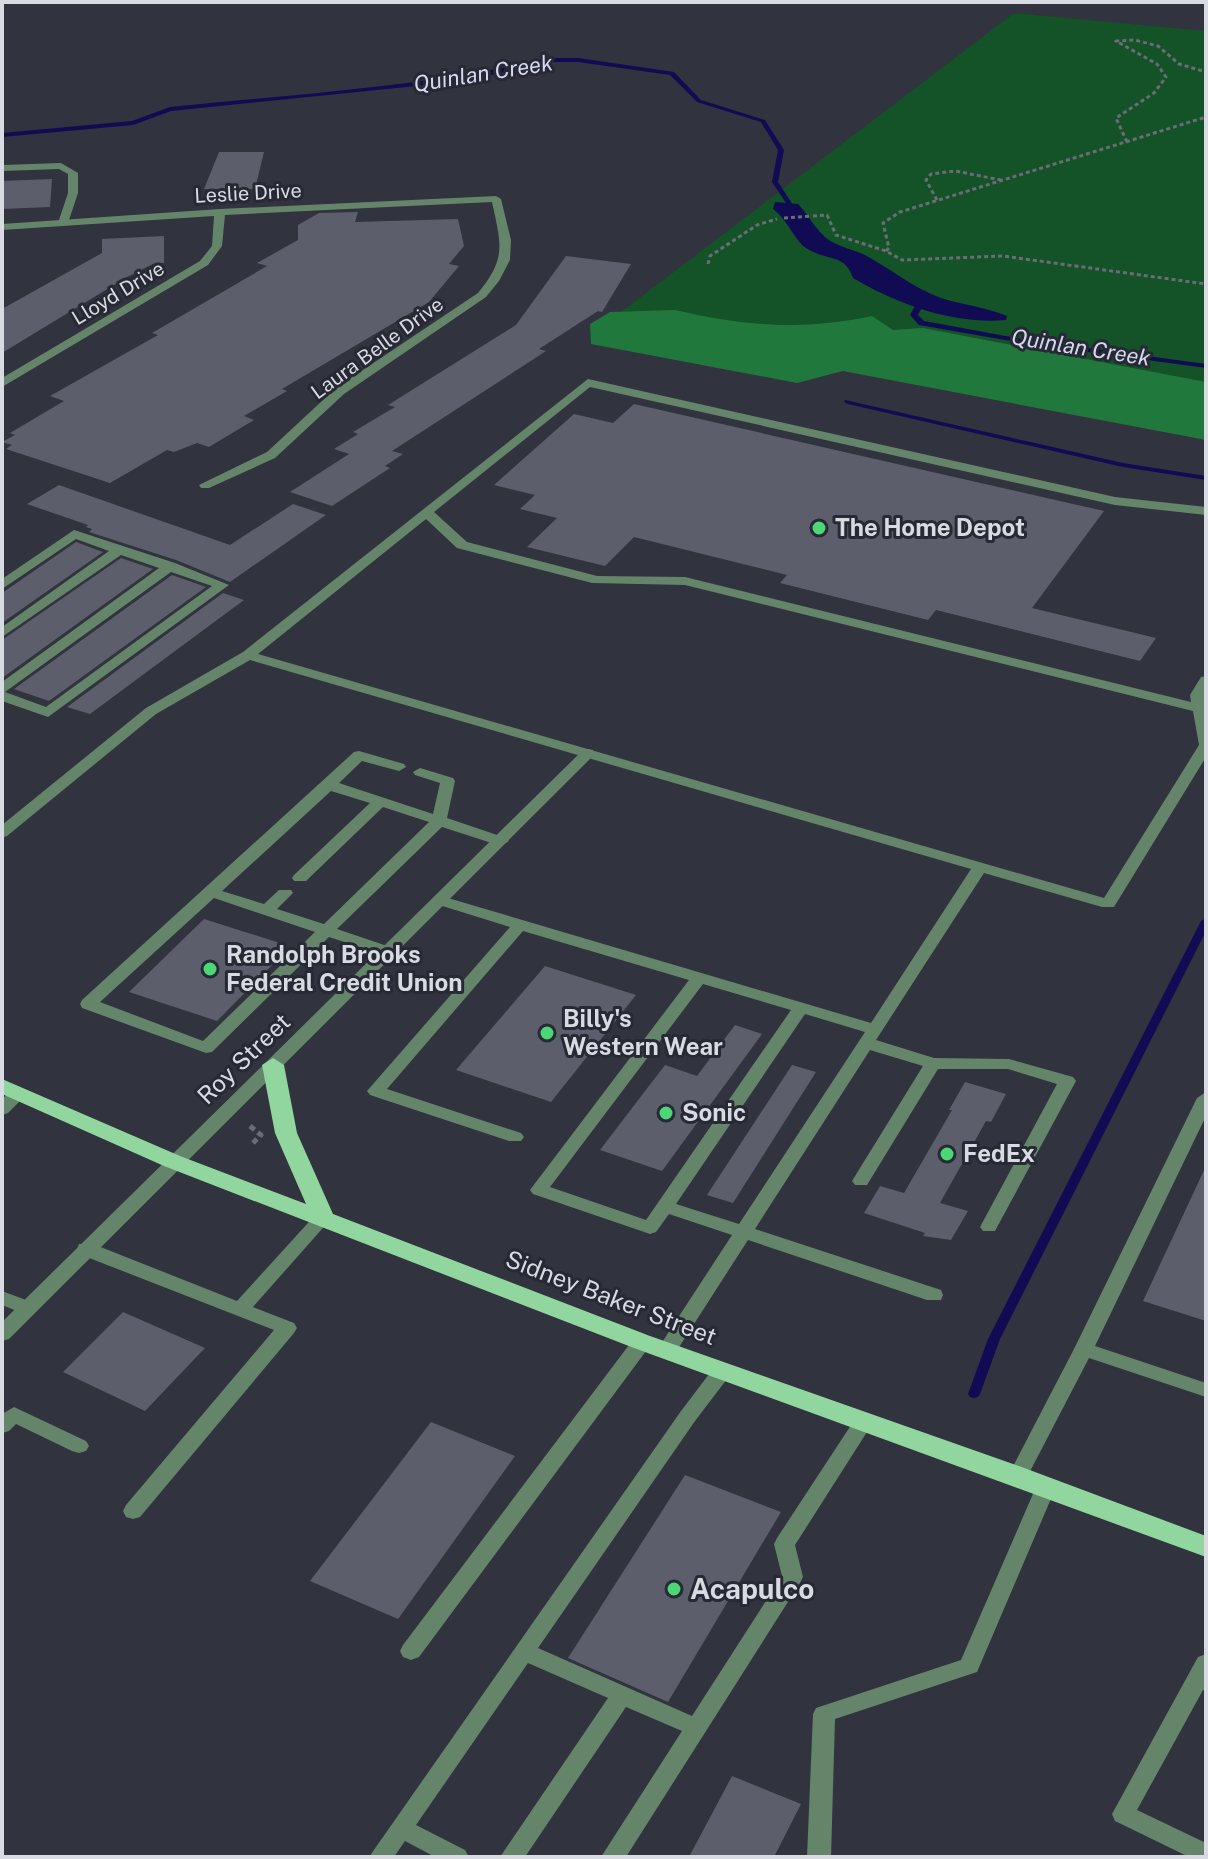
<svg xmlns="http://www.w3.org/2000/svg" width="1208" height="1859" viewBox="0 0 1208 1859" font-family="'Public Sans',sans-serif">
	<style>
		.green { fill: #145228 }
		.forest { fill: #21783d }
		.water { fill: #110b53 }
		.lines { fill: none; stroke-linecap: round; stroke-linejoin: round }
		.stream { fill: #110b53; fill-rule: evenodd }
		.building { fill: #5c5f6b }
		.path-far1 { stroke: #6b6d76; stroke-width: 3; stroke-dasharray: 4 3; stroke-linecap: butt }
		.path { stroke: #6b6d76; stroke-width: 5; stroke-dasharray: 6 4; stroke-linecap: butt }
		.lane { fill: #64856a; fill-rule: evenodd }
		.street { fill: #64856a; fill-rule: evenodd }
		.primary { fill: #91d69f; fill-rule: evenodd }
		.poi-dot { fill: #4cd676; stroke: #272934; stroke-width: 3 }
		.labels { text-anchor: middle; stroke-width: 6; stroke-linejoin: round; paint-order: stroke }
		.far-street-label { font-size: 20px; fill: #d9dbe2; stroke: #272934 }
		.far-water-label { font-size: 22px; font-style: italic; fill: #d4d9ef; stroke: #272934 }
		.poi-label { font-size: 24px; font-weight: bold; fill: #d9dbe2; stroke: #272934; text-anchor: start }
		.street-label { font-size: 24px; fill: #d9dbe2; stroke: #272934 }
		.near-poi-label { font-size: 28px; font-weight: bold; fill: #d9dbe2; stroke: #272934; text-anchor: start }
	</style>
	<rect width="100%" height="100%" fill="#31333e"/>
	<!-- green -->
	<path class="green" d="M1014,13L1206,31V408L596,331Z"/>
	<!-- forest -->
	<path class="forest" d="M675,310C745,326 801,331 872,316L893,330L923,328L1206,382V440L843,371L797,383L591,344L590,324L610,312Z"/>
	<!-- water -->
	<path class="water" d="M775,202L798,204C807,213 812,224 821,233C832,246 850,248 865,255C891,269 913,288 941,298C963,305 986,307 1007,316L1006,320C954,325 897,304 853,278C845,253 825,261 806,248C793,239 789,221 773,209Z"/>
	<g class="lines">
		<!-- stream -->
		<path class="stream" d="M548,58H578L674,72L701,100L765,120L784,150L778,182L797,211L792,212L772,182L778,150L761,122L697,102L670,75L578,62H548L497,74L426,85L171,111L133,125L2,137V133L132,121L170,107C296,94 424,87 548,58Z
			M917,296L925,301L918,315L924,321L1022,339L1206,364V368L1022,343L919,325L910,315L917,302L914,298Z
			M845,400L1123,463L1206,476V480L1123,467L848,404L844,402Z
			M1206,918V931L1000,1339L980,1394L978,1397L974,1398L970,1397L968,1394L988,1339L1201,921Z"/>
	</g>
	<!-- building -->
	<path class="building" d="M219,152H264L255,189H204Z
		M52,179L50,207L2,209V181Z
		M358,212L355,222L458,219L464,246L449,264L459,266L429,302L282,389L287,391L244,416L254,420L209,447L197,443L174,452L167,450L110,483L6,449L12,445L2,442L15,435L10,433L64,401L50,396L158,335L152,333L267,266L257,263L298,240V225L319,213Z
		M164,236V263H155L127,277L2,353V309L102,253V239Z
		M566,256L631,264L602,312L598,311L539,349L546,351L392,451L403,454L385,466L390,468L332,506L290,492L349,454L334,449L358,434L353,432L395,407L388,405L516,325Z
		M634,404L1104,511L1032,608L1156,638L1140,661L936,610L928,620L780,583L787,575L634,537L605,566L527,547L557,518L520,509L535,495L494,485L574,414L613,423Z
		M59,485L230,545L293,504L326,515L230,582L176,560L89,532L92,529L86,527L88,525L27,504Z
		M76,542L103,552L2,623V593Z
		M121,558L153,569L2,678V640Z
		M172,575L206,587L49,701L14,689Z
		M223,593L244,600L90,714L67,707Z
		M204,919L280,943V957L217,1021L129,992Z
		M545,966L636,995L551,1102L456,1070Z
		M735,1025L762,1034L662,1171L600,1150L665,1065L697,1076Z
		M792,1065L816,1072L733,1203L707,1195Z
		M965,1082L1006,1094L991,1122L986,1121L940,1203L968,1211L951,1240L923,1236L925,1233L864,1213L880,1186L904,1193L952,1110H949Z
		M1206,1166V1321L1143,1301Z
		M123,1312L205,1348L145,1411L63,1372Z
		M431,1422L515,1456L398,1619L310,1581Z
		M685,1475L781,1512L668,1702L568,1658Z
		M732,1776L801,1804L774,1857H689Z"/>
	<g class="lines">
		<!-- path-far1 -->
		<path class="path-far1" d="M1127,142L1116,118L1154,93L1166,77L1157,64L1116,41L1135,40L1158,46L1179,64L1206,72
			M937,200L926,180L931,174L955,171L1001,180
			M813,216L827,215L836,235L886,251L902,260L1003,256L1206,284
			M784,218L812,216
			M886,251L889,248L883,223L900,212L1206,117
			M708,264L710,256L757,225L777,219"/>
		<!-- path -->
		<path class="path" d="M250,1126L261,1135L253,1143"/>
		<!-- lane -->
		<path class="lane" d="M61,163L78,173V193L68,223L63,226L58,223L68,193V174L59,169L2,171V165Z
			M588,379L1115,497L1206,507V515L1115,505L590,387L434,512L467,542L597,576L685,577L1191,702L1190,695L1201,677L1206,676V757L1114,907H1102L984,873L876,1040L934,1058L1009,1059L1073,1077L1076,1081L995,1231H983L980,1227L1057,1084L1008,1069H938L867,1185H855L852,1181L923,1066L870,1050L755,1229L941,1290L943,1295L941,1300H927L748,1240L674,1355L667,1357L660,1355L657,1350L732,1235L669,1214L656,1232L650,1234L533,1194L530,1190L533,1186L689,980L523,931L387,1089L521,1133L524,1137L521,1141H509L370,1095L367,1091L510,927L436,904L434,901L436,898H448L871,1023L971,869L250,660L156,714L7,836L2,838V825L146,708L243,652ZM426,519L457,548L592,583L685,585L1193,711L1199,745L1104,898L258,654ZM703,984L791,1010L646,1220L550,1187ZM805,1014L865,1032L739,1224L676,1204Z
			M74,530L175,563L229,585L48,717L2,701V682L159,568L121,555L2,637V627L109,551L76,539L2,589V579ZM171,572L212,586L46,707L5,692Z
			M359,751L404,764L406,767L399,771L362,761L339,783L433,814L440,783L415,775L413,772L420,768L453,778L455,781L447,818L506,838L509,841L501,846L442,827L337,929L396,949L398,952L396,955H384L329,937L212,1052L206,1053L82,1008L80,1004L82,1000L354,752ZM331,791L370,803L294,875L292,878L294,881H306L383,807L429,822L324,924L277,909L293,893L291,890H279L264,904L222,891ZM214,898L315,932L203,1041L100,1002Z
			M19,1087L28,1093L8,1113L2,1115V1099L13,1089Z
			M1206,1092V1116L1095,1346L1206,1383V1397L1089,1358L1025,1481L1018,1484L1011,1481L1008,1476L1074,1349L1197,1098Z
			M323,1211L329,1213L332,1217L329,1221L253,1307L294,1323L297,1328L294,1333L140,1517L133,1519L126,1517L123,1511L126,1505L274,1330L79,1254L77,1249L79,1244H93L237,1301L317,1213Z
			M2,1291L34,1303L36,1308L34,1313L27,1315L2,1305Z
			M642,1335L649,1337L652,1342L649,1347L419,1657L411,1660L403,1657L400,1651L403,1645L635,1337Z
			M723,1363L730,1365L733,1370L730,1375L695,1421L538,1648L692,1716L782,1576L774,1544L777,1538L857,1416L864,1414L871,1416L874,1421L795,1545L803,1577L800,1583L626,1857H601L682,1731L626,1707L525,1857H500L608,1698L528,1663L416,1825L465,1850L469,1857H435L405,1841L394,1857H369L681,1411L716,1365Z
			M14,1407L86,1441L89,1446L86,1451L79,1453L72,1451L16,1424L9,1431L2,1433V1414Z
			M1046,1479L1053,1482L1056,1487L977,1672L835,1719L831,1857H807L813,1714L816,1708L961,1660L1036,1487L1039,1482Z
			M1206,1654V1691L1203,1690L1137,1810L1206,1843V1857H1189L1115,1821L1112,1814L1198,1657Z"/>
		<!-- street -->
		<path class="street" d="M496,196L501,199L511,240L510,260L499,281L486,297L344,394L275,458L209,488H201L199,485L267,452L336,388L478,293C507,258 501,244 492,202L225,215L222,246L208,265L2,387V378L200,261L212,246L214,216L2,230V224L220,209Z
			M588,749L593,750L595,753L593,756L9,1339L2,1341V1322L583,750Z"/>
		<!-- primary -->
		<path class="primary" d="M273,1058L284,1065L297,1133L333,1214L650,1336L1027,1469L1206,1536V1557L634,1348L164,1166L2,1094V1079L180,1156L306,1204L275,1133L262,1065Z"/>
	</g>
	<!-- markers -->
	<g class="poi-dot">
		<circle cx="819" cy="528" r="8"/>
		<circle cx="210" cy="969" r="8"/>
		<circle cx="547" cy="1033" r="8"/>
		<circle cx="666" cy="1113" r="8"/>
		<circle cx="947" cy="1154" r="8"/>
		<circle cx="674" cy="1589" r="8"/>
	</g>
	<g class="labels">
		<!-- far-street labels -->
		<g class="far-street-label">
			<text transform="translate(248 193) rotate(-3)" y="7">Leslie Drive</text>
			<text transform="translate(118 293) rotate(-31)" y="7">Lloyd Drive</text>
			<text transform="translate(377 348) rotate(-36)" y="7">Laura Belle Drive</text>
		</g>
		<!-- far-water labels -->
		<g class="far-water-label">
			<text transform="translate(483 73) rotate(-9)" y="8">Quinlan Creek</text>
			<text transform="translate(1081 347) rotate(9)" y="8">Quinlan Creek</text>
		</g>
		<!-- poi labels -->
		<g class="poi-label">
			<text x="835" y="536">The Home Depot</text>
			<text x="226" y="963">Randolph Brooks<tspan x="226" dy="28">Federal Credit Union</tspan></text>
			<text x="563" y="1027">Billy's<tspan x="563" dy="28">Western Wear</tspan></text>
			<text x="682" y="1121">Sonic</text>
			<text x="963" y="1162">FedEx</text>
		</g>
		<!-- street labels -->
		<g class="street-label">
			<text transform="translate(244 1059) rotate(-44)" y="8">Roy Street</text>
			<text transform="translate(611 1298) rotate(21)" y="8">Sidney Baker Street</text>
		</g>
		<!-- near-poi labels -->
		<g class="near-poi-label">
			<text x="690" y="1599">Acapulco</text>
		</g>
	</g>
	<!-- border -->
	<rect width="1208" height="1859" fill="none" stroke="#d9dbe2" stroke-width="8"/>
</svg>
